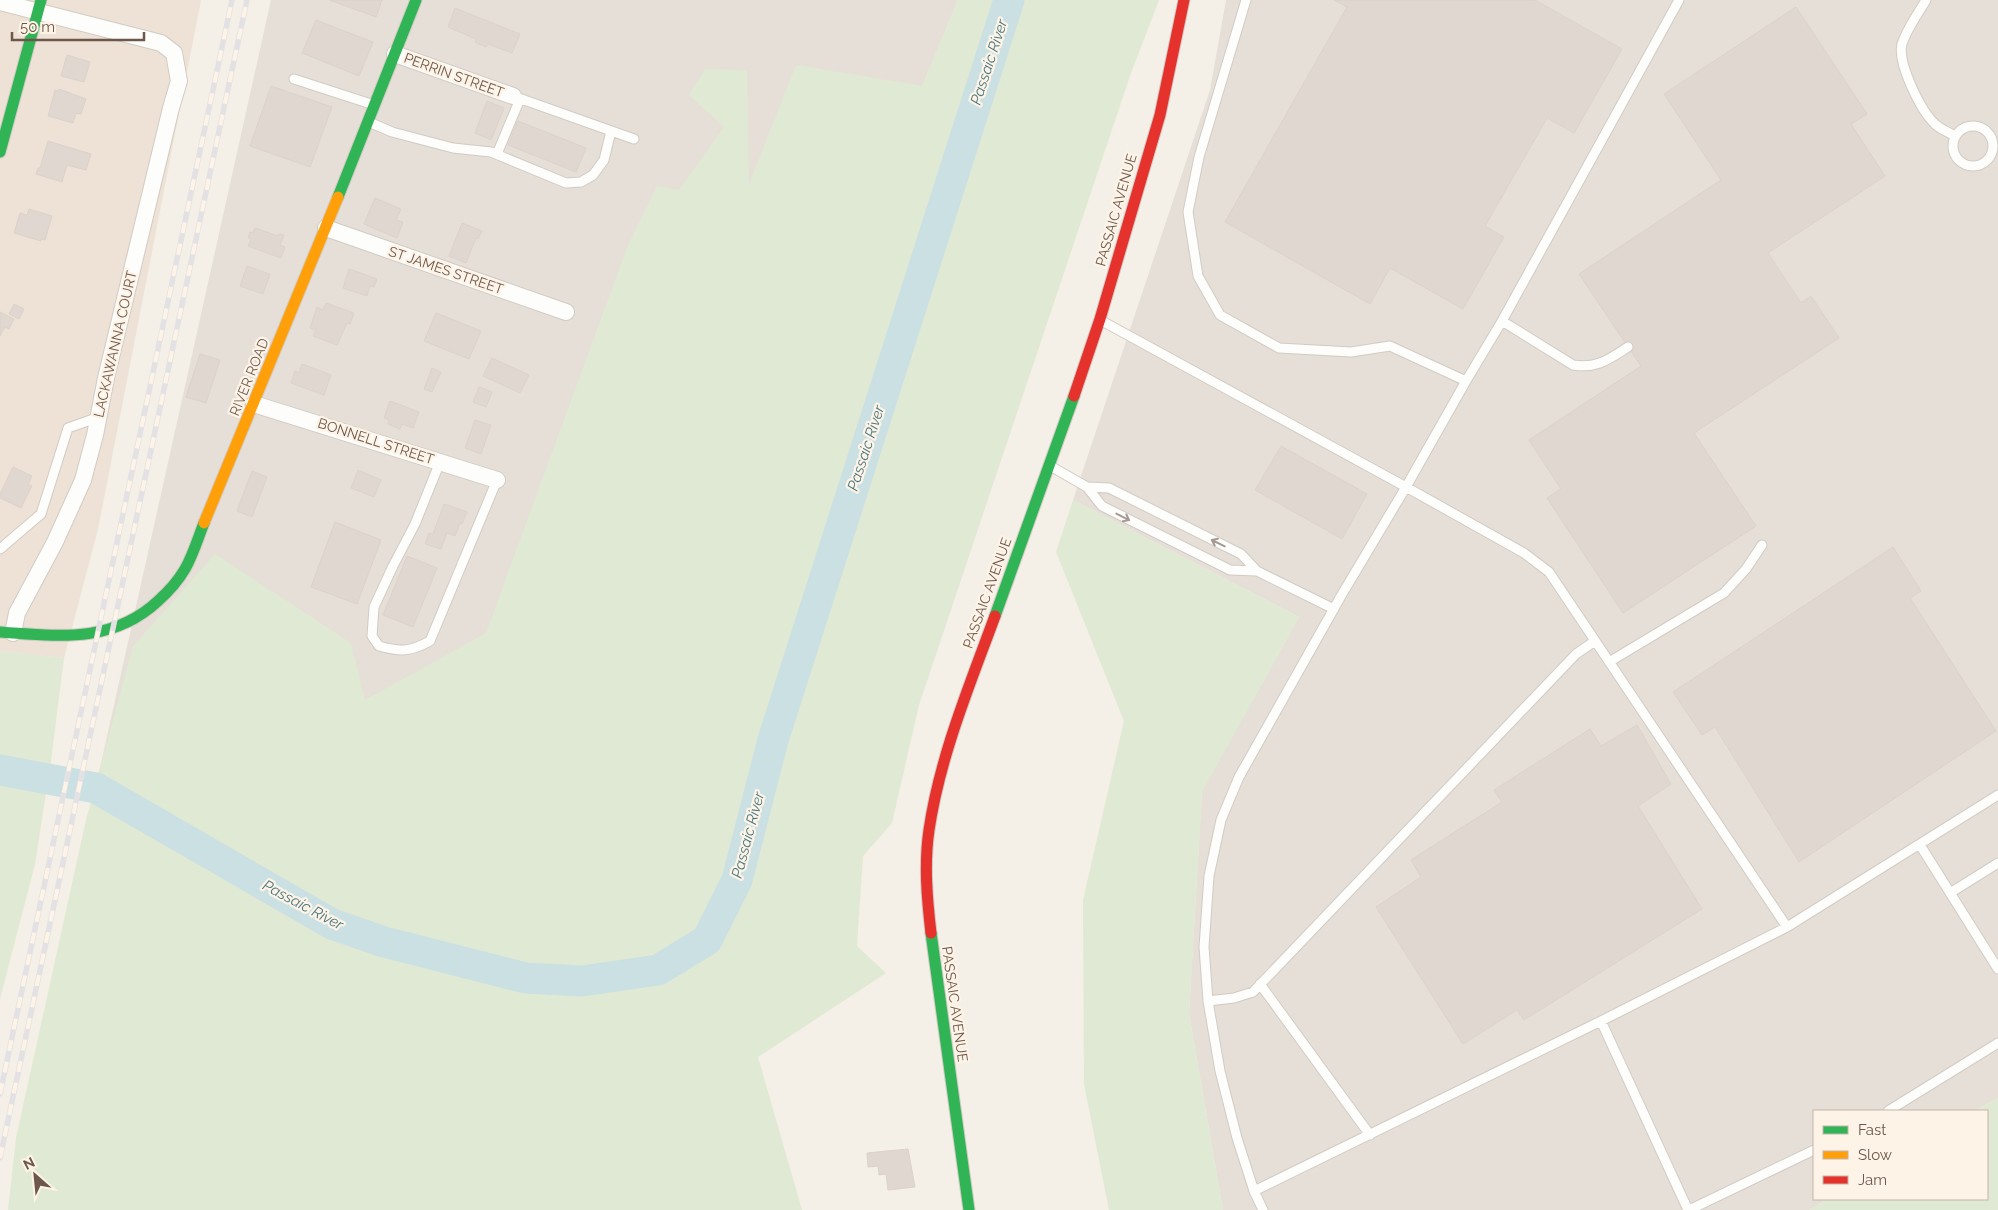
<svg xmlns="http://www.w3.org/2000/svg" width="1998" height="1210" viewBox="0 0 1998 1210" font-family="Raleway,sans-serif">
	<style>
		.residential { fill: #ede2d5 }
		.industrial { fill: #e5dfd8 }
		.green { fill: #e0e9d3 }
		.lines { fill: none; stroke-linecap: round; stroke-linejoin: round }
		.river { stroke: #cbe0e2; stroke-width: 31 }
		.building { fill: #e0d7d0; stroke: #dcd2ca }
		.lane-casing { stroke: #d2cbc4; stroke-width: 11 }
		.street-casing { stroke: #d2cbc4; stroke-width: 18 }
		.fast-casing { stroke: #d2cbc4; stroke-width: 13 }
		.slow-casing { stroke: #d2cbc4; stroke-width: 13 }
		.jam-casing { stroke: #d2cbc4; stroke-width: 13 }
		.lane { stroke: #fdfdfb; stroke-width: 9 }
		.street { stroke: #fdfdfb; stroke-width: 16 }
		.fast { stroke: #30b455; stroke-width: 11 }
		.slow { stroke: #ff9f0a; stroke-width: 11 }
		.jam { stroke: #e5322d; stroke-width: 11 }
		.rail-casing { stroke: #e3e1e3; stroke-width: 5.5 }
		.rail { stroke: #fdf4e7; stroke-width: 4; stroke-dasharray: 11; stroke-linecap: butt }
		.oneway { stroke: #a79991 }
		.labels { text-anchor: middle; stroke-width: 4.5; stroke-linejoin: round; paint-order: stroke }
		.street-label { font-size: 14px; fill: #6d574b; stroke: #fdf4e7 }
		.water-label { font-size: 15px; font-style: italic; fill: #48767f; stroke: #fdf4e7 }
	</style>
	<rect width="100%" height="100%" fill="#f4efe7"/>
	<!-- residential -->
	<path class="residential" d="M0,0H201L98,529L64,658L0,651Z"/>
	<!-- industrial -->
	<path class="industrial" d="M271,0H958L922,87L530,744L98,777Z
		M1226,0H1998V1098L1975,1111H1814V1199H1828L1809,1210H1223L1189,1014L1202,791L1299,617L1073,500L1210,90Z"/>
	<!-- green -->
	<path class="green" d="M958,0H1159L1131,73L919,705L892,823L863,856L857,946L886,973L758,1057L802,1210H8L16,1138L86,820L133,646L215,554L351,643L365,700L486,633L628,245L657,186L679,190L724,127L689,95L705,69L747,70L749,184L796,65L922,86Z
		M1073,500L1299,617L1202,792L1189,1014L1223,1210H1109L1084,1084L1083,900L1124,721L1056,552Z
		M0,651L64,658L51,761L35,864L0,999Z
		M1998,1098V1210H1809L1828,1199H1987V1111H1975Z"/>
	<g class="lines">
		<!-- river -->
		<path class="river" d="M0,770L96,788L332,924L384,942L526,978L582,981L658,970L707,940L737,880L773,740L1009,0"/>
	</g>
	<!-- building -->
	<path class="building" d="M329,0H382L376,17Z
		M1334,0H1535L1622,49L1574,133L1547,118L1485,226L1504,237L1463,309L1390,268L1370,304L1225,222L1347,7Z
		M1796,7L1867,114L1851,124L1885,176L1768,253L1801,303L1811,296L1839,338L1694,433L1756,526L1623,613L1547,498L1561,489L1529,440L1641,366L1579,274L1721,180L1664,94Z
		M455,8L520,34L512,53L488,44L486,47L475,42L476,39L448,27Z
		M316,20L373,42L359,76L302,53Z
		M67,55L90,62L84,82L61,76Z
		M271,86L332,107L310,167L250,146Z
		M59,89L86,99L81,114L76,113L73,123L48,116L55,90L59,91Z
		M487,101L504,108L491,140L475,133Z
		M518,121L586,148L576,172L508,145Z
		M48,141L91,154L86,170L67,165L62,182L36,174L38,168H40Z
		M375,198L401,209L396,220L403,222L397,238L364,224Z
		M29,209L52,216L45,240L41,239V241L14,233L20,213L27,215Z
		M462,223L482,231L478,239L476,238L466,263L449,256Z
		M255,228L278,236L279,234L284,235L280,245L285,247L281,258L248,246L251,239L248,238L250,232L253,233Z
		M247,266L270,274L263,294L240,286Z
		M349,269L377,279L374,287L370,286L367,296L343,288Z
		M326,303L354,313L350,324L347,323L337,345L313,336L316,330L310,328L317,307L323,310Z
		M14,304L24,309L19,319L9,314Z
		M0,312L14,319L9,329L5,327L0,336Z
		M436,313L481,331L469,359L424,341Z
		M200,354L220,360L206,403L186,397Z
		M492,358L529,375L520,393L483,376Z
		M302,364L331,375L324,395L291,383L295,371L299,373Z
		M432,368L441,372L432,392L424,389Z
		M479,387L492,392L486,407L473,402Z
		M390,401L419,412L413,428L402,424L400,429L388,424L389,420L384,418Z
		M475,420L491,425L481,454L465,448Z
		M1281,446L1367,494L1342,539L1255,490Z
		M13,467L32,476L28,485L32,486L21,508L0,498V494Z
		M358,470L381,480L374,497L351,488Z
		M252,471L267,477L252,517L237,511Z
		M444,504L467,512L462,524L460,523L455,536L447,533L441,549L425,544L429,533L433,534Z
		M335,522L381,540L357,604L311,587Z
		M1893,547L1921,591L1910,598L1996,731L1799,862L1715,727L1702,735L1673,692Z
		M407,556L437,568L413,627L383,615Z
		M1637,725L1671,784L1638,806L1702,909L1524,1020L1517,1010L1463,1044L1376,907L1421,877L1411,860L1502,802L1494,790L1590,729L1601,746Z
		M908,1149L915,1187L888,1190L886,1174L879,1175L878,1166L868,1167L867,1153Z"/>
	<g class="lines">
		<defs>
			<path id="lane" d="M1246,0L1199,157L1188,212L1198,276L1220,315L1279,348L1351,352L1390,346L1466,381
				M1926,0C1918,14 1907,28 1902,44C1897,63 1921,111 1935,124C1940,129 1948,132 1955,136
				M294,79L374,105
				M513,96L634,139
				M369,122L392,132L453,148L491,152L566,183L581,182L593,175L604,160L611,131
				M1953 146a20 20 0 1 1 40 0a20 20 0 1 1-40 0Z
				M497,154L520,99
				M1102,321L1406,487L1466,381L1502,321L1679,0
				M1502,321L1573,365C1597,369 1609,359 1628,347
				M440,462L415,524L393,566L374,607L372,636L379,646C400,652 410,652 430,641L497,480
				M1052,467L1087,487L1102,506L1230,570L1257,571
				M1087,487L1109,488L1241,554L1257,571L1334,609
				M0,549L41,514L68,428L99,417
				M1609,662L1724,593L1746,569L1762,545
				M1920,845L1998,969
				M1950,893L1998,863
				M1787,927L1549,572L1524,553L1406,487L1341,596L1239,777L1221,820L1209,876L1204,947L1208,1001L1220,1071L1237,1138L1254,1191L1601,1021L1787,927L1998,795
				M1260,984L1370,1135
				M1208,1001L1234,998L1253,992L1576,654L1595,641
				M1601,1021L1688,1210
				M1888,1111L1998,1043
				M1254,1191L1263,1210
				M1689,1210L1814,1150"/>
			<path id="street" d="M0,2L161,43L174,53L179,81L171,108L106,378L95,435L83,480L55,542L17,613L13,633
				M395,54L513,96
				M326,228L566,312
				M254,404L497,480"/>
			<path id="fast" d="M0,152L41,0
				M338,197L416,0
				M995,616L1074,396
				M0,632C58,636 112,644 158,601C168,592 178,581 185,569C193,555 198,538 204,523
				M931,933L969,1210"/>
			<path id="slow" d="M204,523L338,197"/>
			<path id="jam" d="M1074,396L1100,319L1160,115L1184,0
				M931,933C927,899 924,864 929,830C940,756 969,687 995,616"/>
		</defs>
		<!-- lane casing -->
		<use href="#lane" class="lane-casing"/>
		<!-- street casing -->
		<use href="#street" class="street-casing"/>
		<!-- fast casing -->
		<use href="#fast" class="fast-casing"/>
		<!-- slow casing -->
		<use href="#slow" class="slow-casing"/>
		<!-- jam casing -->
		<use href="#jam" class="jam-casing"/>
		<!-- lane -->
		<use href="#lane" class="lane"/>
		<!-- street -->
		<use href="#street" class="street"/>
		<!-- fast -->
		<use href="#fast" class="fast"/>
		<!-- slow -->
		<use href="#slow" class="slow"/>
		<!-- jam -->
		<use href="#jam" class="jam"/>
		<defs>
			<path id="rail" d="M0,1094L232,0
				M0,1158L247,0"/>
		</defs>
		<!-- rail casing -->
		<use href="#rail" class="rail-casing"/>
		<!-- rail -->
		<use href="#rail" class="rail"/>
	</g>
	<!-- one-way arrows -->
	<defs><path id="oneway-shaft" d="M-6 0H5M1.5-3L5.5 0L1.5 3" fill="none" stroke-width="1.6" stroke-linecap="round" stroke-linejoin="round" transform="scale(1.25)"/></defs>
	<g class="oneway">
		<use href="#oneway-shaft" transform="translate(1123 517) rotate(27)"/>
		<use href="#oneway-shaft" transform="translate(1218 543) rotate(-154)"/>
	</g>
	<g class="labels">
		<!-- street labels -->
		<g class="street-label">
			<text transform="translate(454 75) rotate(20)" y="5">PERRIN STREET</text>
			<text transform="translate(1116 210) rotate(-74)" y="5">PASSAIC AVENUE</text>
			<text transform="translate(446 270) rotate(19)" y="5">ST JAMES STREET</text>
			<text transform="translate(115 344) rotate(-77)" y="5">LACKAWANNA COURT</text>
			<text transform="translate(249 377) rotate(-68)" y="5">RIVER ROAD</text>
			<text transform="translate(376 441) rotate(18)" y="5">BONNELL STREET</text>
			<text transform="translate(987 593) rotate(-70)" y="5">PASSAIC AVENUE</text>
			<text transform="translate(955 1004) rotate(82)" y="5">PASSAIC AVENUE</text>
		</g>
		<!-- water labels -->
		<g class="water-label">
			<text transform="translate(989 62) rotate(-72)" y="5">Passaic River</text>
			<text transform="translate(866 448) rotate(-72)" y="5">Passaic River</text>
			<text transform="translate(748 835) rotate(-75)" y="5">Passaic River</text>
			<text transform="translate(303 905) rotate(28)" y="5">Passaic River</text>
		</g>
	</g>
	<!-- legend -->
	<rect x="1813" y="1110" width="175" height="90" fill="#fdf4e7" stroke="#c3b5a9"/>
	<rect x="1823" y="1126" width="25" height="8" fill="#30b455" stroke="#c3b5a9"/>
	<text x="1858" y="1135" font-size="15" fill="#6d574b">Fast</text>
	<rect x="1823" y="1151" width="25" height="8" fill="#ff9f0a" stroke="#c3b5a9"/>
	<text x="1858" y="1160" font-size="15" fill="#6d574b">Slow</text>
	<rect x="1823" y="1176" width="25" height="8" fill="#e5322d" stroke="#c3b5a9"/>
	<text x="1858" y="1185" font-size="15" fill="#6d574b">Jam</text>
	<!-- north arrow -->
	<g transform="translate(35 1175) rotate(333)" stroke="#fdf4e7" stroke-width="4" paint-order="stroke">
	<path d="M0-4L9 19L0 12L-9 19Z" fill="#6d574b"/>
	<text y="-8" font-size="14" font-weight="bold" text-anchor="middle" fill="#6d574b">N</text>
	</g>
	<!-- scale -->
	<path d="M12 32v8h132v-8" fill="none" stroke="#6d574b" stroke-width="2.5"/>
	<text x="20" y="32" font-size="15" fill="#6d574b" stroke="#fdf4e7" stroke-width="4" paint-order="stroke">50 m</text>
</svg>
